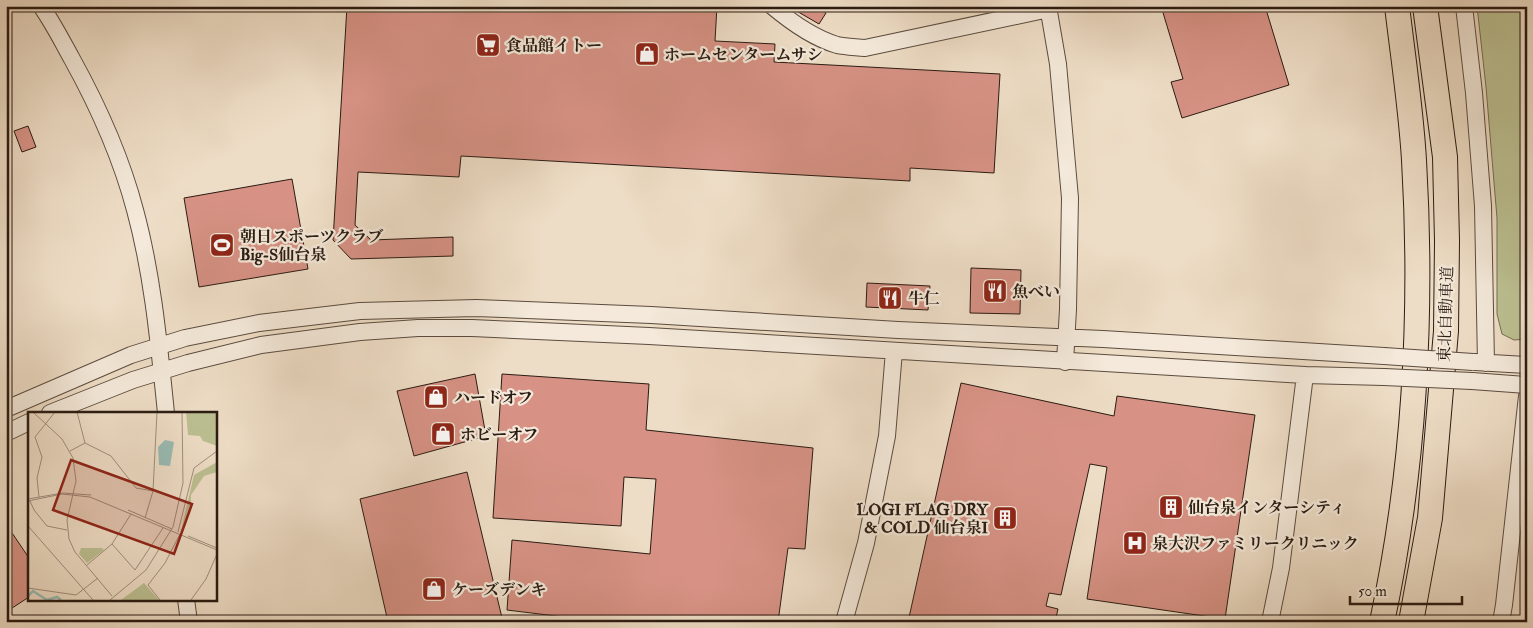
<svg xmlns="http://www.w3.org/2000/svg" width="1533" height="628" viewBox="0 0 1533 628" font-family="'IM FELL Double Pica','Noto Serif JP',serif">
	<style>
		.green { fill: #bcc092; stroke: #736e52 }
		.building { fill: #d79285; stroke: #2a1b12 }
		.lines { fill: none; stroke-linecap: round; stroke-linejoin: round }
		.minor-casing { stroke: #5b4c3f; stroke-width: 18 }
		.highway-casing { stroke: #2a1b12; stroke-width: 26 }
		.minor { stroke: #f4e9da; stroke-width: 16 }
		.highway { stroke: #eeddc6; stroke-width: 24 }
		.minor-bridge-casing { stroke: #5b4c3f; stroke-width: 18; stroke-linecap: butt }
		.minor-bridge { stroke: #f4e9da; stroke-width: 16 }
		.labels { text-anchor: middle; stroke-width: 4.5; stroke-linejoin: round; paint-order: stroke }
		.poi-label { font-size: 16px; font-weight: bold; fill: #2a1b12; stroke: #f4e9da; text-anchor: start }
		.street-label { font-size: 16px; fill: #2a1b12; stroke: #f4e9da }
		.inset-river { fill: none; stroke: #99bcb4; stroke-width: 2.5 }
		.inset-road { fill: none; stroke: #a08f7e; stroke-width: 1 }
		.view { fill: #8f2418; fill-opacity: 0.15; stroke: #8f2418; stroke-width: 2.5 }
		.inset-edge { fill: none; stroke: #2a1b12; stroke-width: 2.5 }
	</style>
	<rect width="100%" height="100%" fill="#eeddc6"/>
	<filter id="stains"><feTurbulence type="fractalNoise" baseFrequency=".004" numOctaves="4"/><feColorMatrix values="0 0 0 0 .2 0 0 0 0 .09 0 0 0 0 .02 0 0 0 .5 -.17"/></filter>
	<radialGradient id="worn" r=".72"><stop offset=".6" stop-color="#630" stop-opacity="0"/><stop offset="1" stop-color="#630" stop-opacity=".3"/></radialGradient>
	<!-- green -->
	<path class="green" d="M1477,6H1527V339L1514,340L1502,334L1497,314V218L1486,87Z"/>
	<!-- building -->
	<path class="building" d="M347,6H717L715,41L775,44L774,62L1000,74L994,173L910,168V181L461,156L459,177L358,172L355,225L371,240L453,237V256L351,259L333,240Z
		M788,6H813L826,13L819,24Z
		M1161,6H1265L1289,85L1182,118L1171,82L1183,79Z
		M28,126L36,147L22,152L14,131Z
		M292,179L308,269L199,287L184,198Z
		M971,268L1021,270L1020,314L970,313Z
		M867,283L930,286L928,310L866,307Z
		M475,374L486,436L414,456L397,391Z
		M502,374L649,384L646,430L813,448L805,549L788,548L778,622H605L507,610L512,540L650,554L656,479L624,477L621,526L493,518Z
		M961,383L1114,416L1117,396L1255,415L1225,619L1087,599L1107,467L1090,464L1061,595L1049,593L1046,606L1058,609L1055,622H908Z
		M467,472L503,622H388L360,499Z
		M6,524L29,558V597L6,612Z"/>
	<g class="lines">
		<defs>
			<path id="minor" d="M41,6C53,23 62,41 72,59C98,106 121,157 135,210C153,276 159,345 166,413
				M772,6C791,22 814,38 837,45C846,47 856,47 865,48L1049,9
				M1048,6L1058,64L1070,198L1068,309L1065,362
				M1464,6L1474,93L1483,206L1486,363
				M1475,362L1527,365
				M1472,381L1527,385
				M6,409L131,355L185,338L259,323L360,311L476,308L651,315L898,330L1103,339L1384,356
				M50,413L133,380L188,363L261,345L360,332L418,328H472L649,336L1305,375L1384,377
				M6,433L29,422
				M186,599L189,622
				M844,622L866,543L887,436L894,351
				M1270,622L1281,568L1305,375
				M1501,622L1504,605L1527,396"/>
			<path id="highway" d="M1382,622C1414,472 1423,313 1414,160C1411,109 1403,57 1397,6
				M1411,622L1430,518L1446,331L1447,241L1445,157L1425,6"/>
		</defs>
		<!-- minor casing -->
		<use href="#minor" class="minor-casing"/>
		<!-- highway casing -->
		<use href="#highway" class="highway-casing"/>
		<!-- minor -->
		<use href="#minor" class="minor"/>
		<!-- highway -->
		<use href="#highway" class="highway"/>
		<defs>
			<path id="minor-bridge" d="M1384,356L1473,362
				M1384,377L1472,381"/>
		</defs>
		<!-- minor-bridge casing -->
		<use href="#minor-bridge" class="minor-bridge-casing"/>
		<!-- minor-bridge -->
		<use href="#minor-bridge" class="minor-bridge"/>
	</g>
	<!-- icons -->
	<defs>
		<symbol id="supermarket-square" viewBox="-11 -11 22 22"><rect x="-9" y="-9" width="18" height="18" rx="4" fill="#8f2418" stroke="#f4e9da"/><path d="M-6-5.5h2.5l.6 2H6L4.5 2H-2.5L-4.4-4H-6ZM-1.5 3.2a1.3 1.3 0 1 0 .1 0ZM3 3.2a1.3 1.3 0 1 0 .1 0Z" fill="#fff"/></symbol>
		<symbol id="shop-square" viewBox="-11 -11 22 22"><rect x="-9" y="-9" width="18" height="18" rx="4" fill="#8f2418" stroke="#f4e9da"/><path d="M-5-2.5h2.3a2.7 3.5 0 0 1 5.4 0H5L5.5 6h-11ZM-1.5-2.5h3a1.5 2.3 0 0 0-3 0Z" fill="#fff"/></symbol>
		<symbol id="stadium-square" viewBox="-11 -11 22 22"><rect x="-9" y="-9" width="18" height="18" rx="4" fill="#8f2418" stroke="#f4e9da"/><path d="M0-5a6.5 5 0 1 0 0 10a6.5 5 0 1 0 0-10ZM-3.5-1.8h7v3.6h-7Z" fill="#fff"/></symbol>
		<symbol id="restaurant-square" viewBox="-11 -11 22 22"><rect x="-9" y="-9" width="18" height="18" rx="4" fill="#8f2418" stroke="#f4e9da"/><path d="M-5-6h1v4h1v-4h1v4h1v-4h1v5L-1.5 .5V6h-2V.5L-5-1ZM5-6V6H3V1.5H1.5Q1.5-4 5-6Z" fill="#fff"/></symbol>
		<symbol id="building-square" viewBox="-11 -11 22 22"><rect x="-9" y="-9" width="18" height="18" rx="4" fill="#8f2418" stroke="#f4e9da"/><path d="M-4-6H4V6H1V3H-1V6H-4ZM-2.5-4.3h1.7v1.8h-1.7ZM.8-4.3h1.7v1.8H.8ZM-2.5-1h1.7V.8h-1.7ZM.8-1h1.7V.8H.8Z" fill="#fff"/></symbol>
		<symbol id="hospital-square" viewBox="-11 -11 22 22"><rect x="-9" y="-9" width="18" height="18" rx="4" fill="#8f2418" stroke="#f4e9da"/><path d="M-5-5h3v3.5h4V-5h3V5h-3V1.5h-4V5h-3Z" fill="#fff"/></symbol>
	</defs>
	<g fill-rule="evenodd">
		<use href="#supermarket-square" x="474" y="31" width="28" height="28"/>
		<use href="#shop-square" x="633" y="40" width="28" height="28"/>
		<use href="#stadium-square" x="208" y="231" width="28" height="28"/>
		<use href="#restaurant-square" x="981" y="277" width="28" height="28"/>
		<use href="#restaurant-square" x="876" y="284" width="28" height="28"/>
		<use href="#shop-square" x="422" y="383" width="28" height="28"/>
		<use href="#shop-square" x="429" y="420" width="28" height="28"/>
		<use href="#building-square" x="1157" y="493" width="28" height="28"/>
		<use href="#building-square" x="991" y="504" width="28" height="28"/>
		<use href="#hospital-square" x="1121" y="529" width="28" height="28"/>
		<use href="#shop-square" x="420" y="575" width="28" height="28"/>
	</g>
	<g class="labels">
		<!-- poi labels -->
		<g class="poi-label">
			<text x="506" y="51">食品館イトー</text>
			<text x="664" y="60">ホームセンタームサシ</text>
			<text x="240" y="242">朝日スポーツクラブ<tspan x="240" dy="18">Big-S仙台泉</tspan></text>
			<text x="1012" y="297">魚べい</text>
			<text x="908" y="304">牛仁</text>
			<text x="454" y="403">ハードオフ</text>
			<text x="460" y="440">ホビーオフ</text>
			<text x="1188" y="513">仙台泉インターシティ</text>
			<text x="988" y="515" text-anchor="end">LOGI FLAG DRY<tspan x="988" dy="18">&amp; COLD 仙台泉I</tspan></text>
			<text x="1152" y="549">泉大沢ファミリークリニック</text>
			<text x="452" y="595">ケーズデンキ</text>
		</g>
		<!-- street labels -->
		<g class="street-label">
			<text transform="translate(1445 314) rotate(-88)" y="6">東北自動車道</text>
		</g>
	</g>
	<!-- overview -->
	<g transform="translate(28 412)">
		<rect width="189" height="189" fill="#eeddc6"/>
		<path d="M158,0H189V34L175,29L172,24L160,23ZM189,50V60L176,64L163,83V96L153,119L166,63ZM53,136H74L76,138L59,151L51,142ZM116,171L131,188H93Z" fill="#bcc092"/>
		<path d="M137,28L146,30L142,54L131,53L130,35Z" fill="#99bcb4"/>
		<path class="inset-river" d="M0,184L5,179L19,188L29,185L33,188"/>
		<path class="inset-road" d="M49,0L57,31L83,44L108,76L125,79M6,1L34,27L45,46L48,69L39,108L41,127L47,140L84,184M42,39L57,31M11,85L9,66L14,45L7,25L27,0M0,87L35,81L63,83M0,89L34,82L62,85L189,138M2,89L6,98L19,114L39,118M100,98L144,117M117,106L125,79L129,0M0,114L65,188M150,120L166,56L189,39M160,124L189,136M84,132L107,158L135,116M59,153L84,132L103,102M0,176L48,183L70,166M82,188L118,158L145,115L155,71L154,0M132,188L120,173L137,151L152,122M163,188L178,167L189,142"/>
		<path class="view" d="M43,48L164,92L146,142L25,98Z"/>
		<rect width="189" height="189" class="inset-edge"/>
	</g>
	<!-- margin -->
	<rect width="1533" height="628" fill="none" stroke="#eeddc6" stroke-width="25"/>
	<rect x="8" y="8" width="1518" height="613" fill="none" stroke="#2a1b12" stroke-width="2.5"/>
	<rect x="12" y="12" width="1508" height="603" fill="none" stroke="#2a1b12"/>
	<!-- scale -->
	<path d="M1350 596v8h112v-8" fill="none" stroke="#2a1b12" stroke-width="2.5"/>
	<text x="1358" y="596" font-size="15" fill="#2a1b12" stroke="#f4e9da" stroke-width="4" paint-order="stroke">50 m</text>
	<rect width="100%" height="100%" filter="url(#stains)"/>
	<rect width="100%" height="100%" fill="url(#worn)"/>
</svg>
